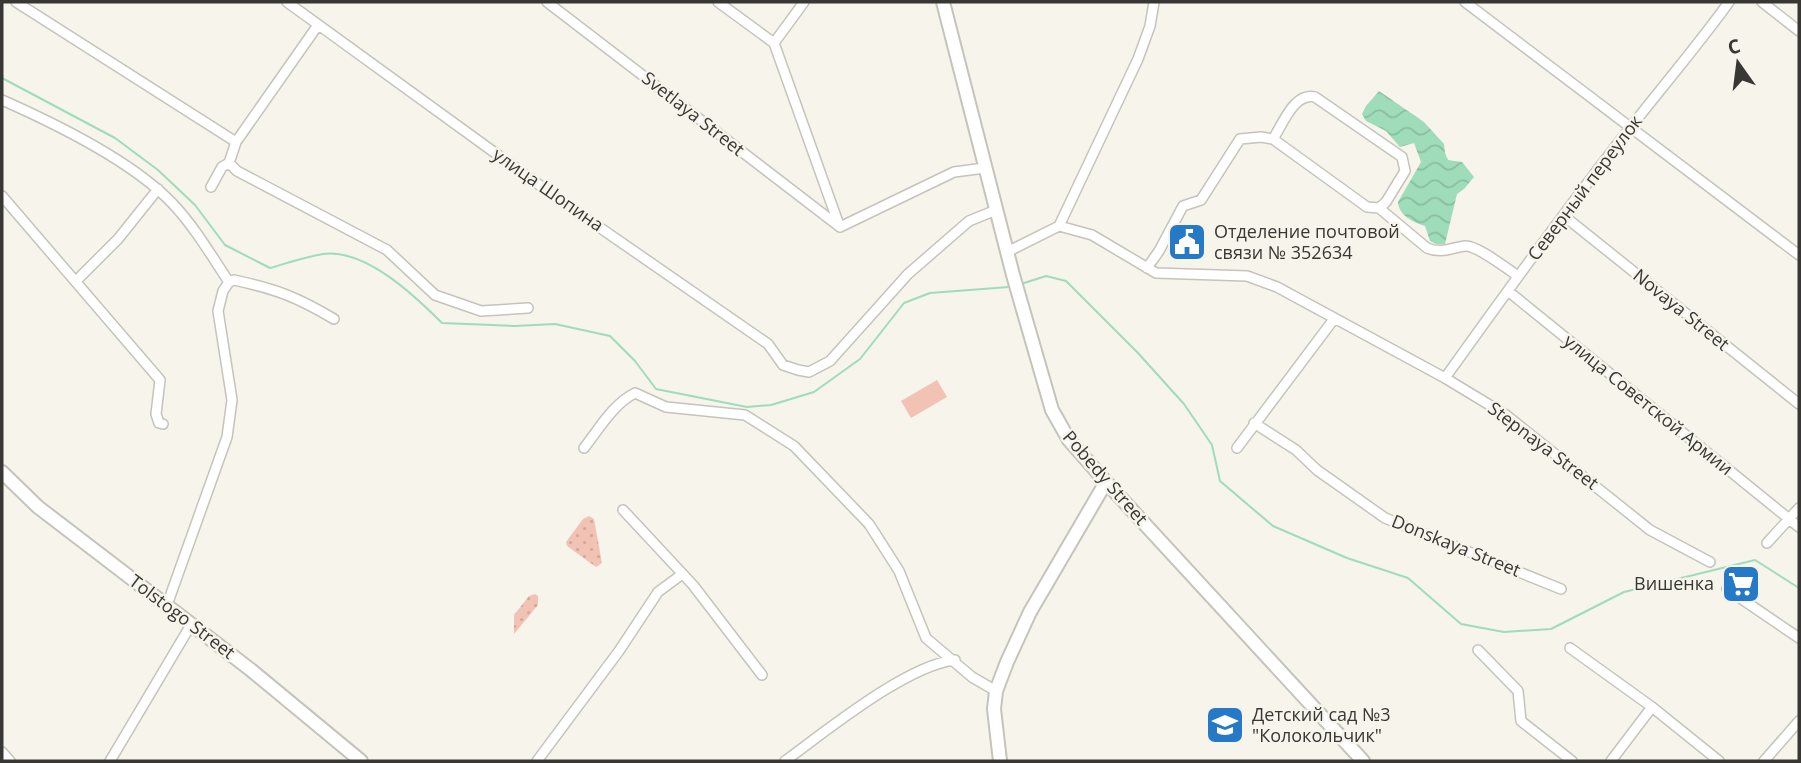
<svg xmlns="http://www.w3.org/2000/svg" width="1801" height="763" viewBox="0 0 1801 763" font-family="'Open Sans',sans-serif">
	<style>
		.grass { fill: url(#grass-dots) }
		.pitch { fill: #f2c3b5 }
		.water { fill: url(#water-waves) }
		.lines { fill: none; stroke-linecap: round; stroke-linejoin: round }
		.stream { stroke: #9fdcba; stroke-width: 2 }
		.street-casing { stroke: #c5c4bb; stroke-width: 12 }
		.secondary-casing { stroke: #c5c4bb; stroke-width: 16 }
		.street { stroke: #fff; stroke-width: 9 }
		.secondary { stroke: #fff; stroke-width: 12 }
		.labels { text-anchor: middle; stroke-width: 5; stroke-linejoin: round; paint-order: stroke }
		.street-label { font-size: 18px; fill: #383734; stroke: #f6f4eb }
		.poi-label { font-size: 18px; fill: #383734; stroke: #f6f4eb; text-anchor: start }
	</style>
	<defs>
		<pattern id="grass-dots" width="8" height="8" patternUnits="userSpaceOnUse" patternTransform="scale(1.75)"><rect width="8" height="8" fill="#f2c3b5"/><path d="M2 2h.1M6 6h.1" fill="none" stroke="#d0a89c" stroke-width="1.8" stroke-linecap="round"/></pattern>
		<pattern id="water-waves" width="16" height="10" patternUnits="userSpaceOnUse" patternTransform="scale(1.75)"><rect width="16" height="10" fill="#9fdcba"/><path d="M0 5q4-4 8 0t8 0" fill="none" stroke="#8abda0"/></pattern>
	</defs>
	<rect width="100%" height="100%" fill="#f6f4eb"/>
	<!-- grass -->
	<path class="grass" d="M589,516L594,519L602,563L596,567L567,546L566,542L583,519Z
		M535,594L538,596V605L514,634V615L529,596Z"/>
	<!-- pitch -->
	<path class="pitch" d="M937,380L947,397L911,418L901,401Z"/>
	<!-- water -->
	<path class="water" d="M1379,91L1424,122L1444,144L1445,153L1448,160L1462,162L1474,177L1464,189L1457,194L1445,244H1436L1430,241L1425,226C1413,222 1399,216 1398,202L1421,162L1414,143L1400,147L1386,131L1366,121L1362,114L1366,106Z"/>
	<g class="lines">
		<!-- stream -->
		<path class="stream" d="M2,78L115,138L158,170L195,205L225,245L270,268C287,263 305,257 323,254C365,248 415,296 442,323L515,326L555,324L610,336L635,361L656,389L747,407L771,405L814,392L860,359L904,303L930,293L1009,287
			M1021,284L1046,276L1066,281L1138,353L1184,404L1212,445L1220,481L1273,526L1347,558L1408,578L1461,624L1504,632L1551,629L1624,592L1755,560L1799,588"/>
		<defs>
			<path id="street" d="M16,2L236,142
				M287,2L560,200L768,344L783,365L798,370L809,372L830,361L908,274L969,221L996,210
				M547,2L840,227
				M718,2L774,43L839,225
				M1465,2L1799,255
				M1762,2L1799,31
				M774,43L804,2
				M2,100C54,123 133,162 172,203C194,226 211,255 229,282
				M229,163L237,171L387,250L435,295L481,311L528,308
				M211,187L222,167L229,163L236,142L318,25
				M2,196L160,380L156,414L159,423L163,424
				M1379,208L1386,202L1405,171L1402,157L1315,97C1294,92 1283,124 1273,139L1367,207L1379,208L1427,248C1442,254 1450,248 1465,246C1477,245 1507,269 1518,276
				M1564,216L1799,404
				M1059,226L1092,235L1156,273L1247,276L1277,287L1445,378L1506,415L1650,530L1710,562
				M840,227L954,172L985,168
				M1007,252L1059,226L1138,59L1150,26L1154,2
				M1147,268L1159,251L1183,206L1201,200L1240,139L1261,137L1273,139
				M76,281L118,239L158,189
				M1508,291L1799,527
				M1445,378C1505,294 1566,209 1630,128C1663,86 1698,45 1729,2
				M1254,423L1296,450L1317,470L1385,518L1561,589
				M584,448C599,429 613,404 635,393L666,407L745,415L794,446L869,524L899,571L926,638L972,677L996,691
				M1237,448L1334,319
				M623,510L693,585L762,675
				M1767,543L1799,508
				M1727,589L1799,638
				M167,605L227,437L232,400L218,311L223,291L229,282L234,280C276,289 297,297 334,319
				M1570,648L1652,707L1719,761
				M1478,650L1518,691L1521,721L1572,761
				M2,752L10,761
				M110,761L192,623
				M537,761L619,651L658,592L681,575
				M785,761C826,731 907,665 955,660
				M1611,761L1652,707
				M1764,761L1799,721"/>
			<path id="secondary" d="M943,2L1013,275L1052,410L1069,440L1106,482L1363,761
				M2,472L38,507L251,670L361,761
				M1000,761L994,709L996,691L1007,662L1030,612L1106,482"/>
		</defs>
		<!-- street casing -->
		<use href="#street" class="street-casing"/>
		<!-- secondary casing -->
		<use href="#secondary" class="secondary-casing"/>
		<!-- street -->
		<use href="#street" class="street"/>
		<!-- secondary -->
		<use href="#secondary" class="secondary"/>
	</g>
	<!-- icons -->
	<defs>
		<symbol id="civic-square" viewBox="-11 -11 22 22"><rect x="-9" y="-9" width="18" height="18" rx="4" fill="#2579c7" stroke="#f6f4eb"/><path d="M-.6-6.5H3V-4.5H.6V-3L4-1V1h2V6H-6V1h2V-1L-.6-3ZM-1.2 2.5V6h2.4V2.5Z" fill="#fff"/></symbol>
		<symbol id="supermarket-square" viewBox="-11 -11 22 22"><rect x="-9" y="-9" width="18" height="18" rx="4" fill="#2579c7" stroke="#f6f4eb"/><path d="M-6-5.5h2.5l.6 2H6L4.5 2H-2.5L-4.4-4H-6ZM-1.5 3.2a1.3 1.3 0 1 0 .1 0ZM3 3.2a1.3 1.3 0 1 0 .1 0Z" fill="#fff"/></symbol>
		<symbol id="school-square" viewBox="-11 -11 22 22"><rect x="-9" y="-9" width="18" height="18" rx="4" fill="#2579c7" stroke="#f6f4eb"/><path d="M0-5L7-2L0 1L-7-2ZM-4 1L0 2.5L4 1V4Q0 6-4 4Z" fill="#fff"/></symbol>
	</defs>
	<g fill-rule="evenodd">
		<use href="#civic-square" x="1165" y="220" width="44" height="44"/>
		<use href="#supermarket-square" x="1719" y="562" width="44" height="44"/>
		<use href="#school-square" x="1203" y="703" width="44" height="44"/>
	</g>
	<g class="labels">
		<!-- street labels -->
		<g class="street-label">
			<text transform="translate(693 114) rotate(38)" y="6">Svetlaya Street</text>
			<text transform="translate(1585 188) rotate(-53)" y="6">Северный переулок</text>
			<text transform="translate(548 190) rotate(35)" y="6">улица Шопина</text>
			<text transform="translate(1681 310) rotate(39)" y="6">Novaya Street</text>
			<text transform="translate(1648 405) rotate(39)" y="6">улица Советской Армии</text>
			<text transform="translate(1543 446) rotate(37)" y="6">Stepnaya Street</text>
			<text transform="translate(1105 478) rotate(49)" y="6">Pobedy Street</text>
			<text transform="translate(1456 546) rotate(22)" y="6">Donskaya Street</text>
			<text transform="translate(182 617) rotate(37)" y="6">Tolstogo Street</text>
		</g>
		<!-- poi labels -->
		<g class="poi-label">
			<text x="1214" y="238">Отделение почтовой<tspan x="1214" dy="21">связи № 352634</tspan></text>
			<text x="1714" y="590" text-anchor="end">Вишенка</text>
			<text x="1252" y="721">Детский сад №3<tspan x="1252" dy="21">"Колокольчик"</tspan></text>
		</g>
	</g>
	<!-- border -->
	<rect width="1801" height="763" fill="none" stroke="#383734" stroke-width="7"/>
	<!-- north arrow -->
	<g transform="translate(1738 63) rotate(346)" stroke="#f6f4eb" stroke-width="5" paint-order="stroke">
	<path d="M0-5L12 26L0 18L-12 26Z" fill="#383734"/>
	<text y="-10" font-size="19" font-weight="bold" text-anchor="middle" fill="#383734">С</text>
	</g>
</svg>
